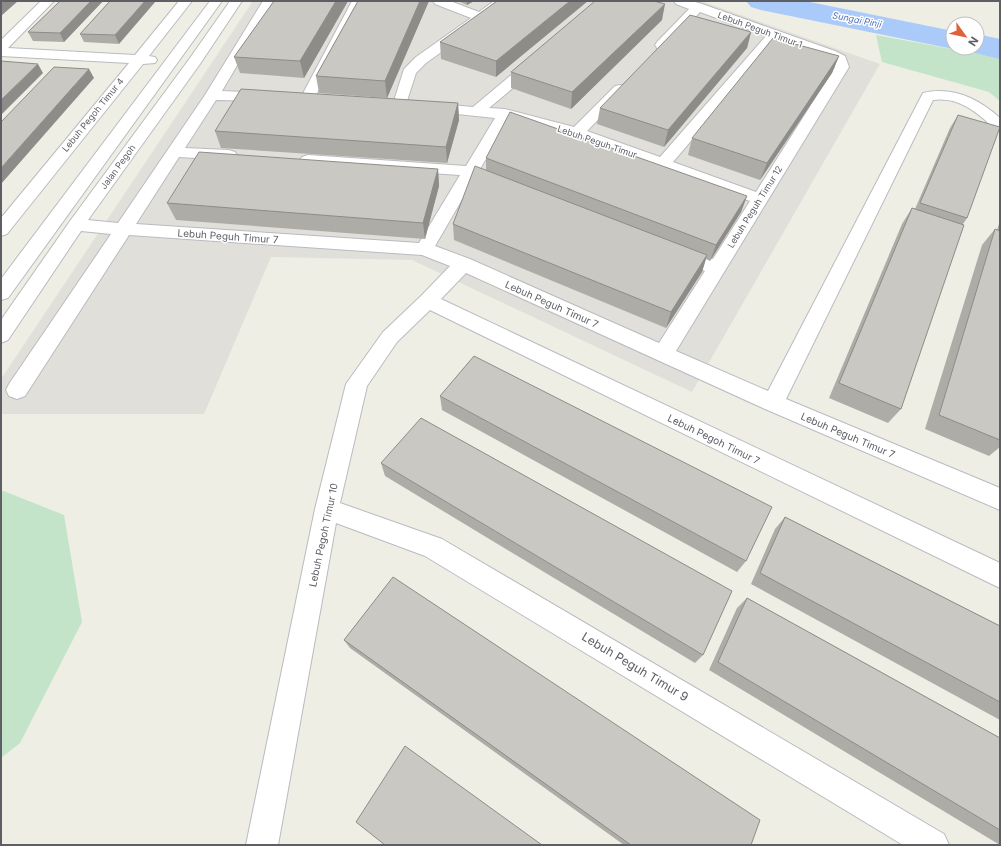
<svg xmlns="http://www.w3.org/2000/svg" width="1001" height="846" viewBox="0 0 1001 846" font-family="Inter,sans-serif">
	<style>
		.industrial { fill: #e0dfd9 }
		.green { fill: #c3e4c9 }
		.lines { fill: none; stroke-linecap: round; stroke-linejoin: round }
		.river { fill: #aacafa; fill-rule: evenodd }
		.minor-casing { stroke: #babbc0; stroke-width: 2 }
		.minor { fill: #fff; fill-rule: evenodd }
		.wall { fill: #aeaca7 }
		.shaded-wall { fill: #8d8c88 }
		.building { fill: #cac8c2; stroke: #8d8c88 }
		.labels { text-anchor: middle; stroke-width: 3; stroke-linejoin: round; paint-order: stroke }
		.far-water-label { font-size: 9px; font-style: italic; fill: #4d71bc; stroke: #fff }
		.far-street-label { font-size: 9px; fill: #5d5f65; stroke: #fff }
		.street-label { font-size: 10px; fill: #5d5f65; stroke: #fff }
		.near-street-label { font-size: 12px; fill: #5d5f65; stroke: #fff }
	</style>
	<rect width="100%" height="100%" fill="#eeeee5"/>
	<!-- industrial -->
	<path class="industrial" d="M253,1H701L880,64L692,392L412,260L271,257L204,414H1V379Z"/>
	<!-- green -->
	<path class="green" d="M876,35L1000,58V101L989,92L882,62Z
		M1,490L64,515L82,622L20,743L1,758Z"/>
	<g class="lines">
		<!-- river -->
		<path class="river" d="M746,1H805L953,31V48H959L953,49L761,10L751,7Z
			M977,34L1000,39V59L966,51L964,48H977Z"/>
		<defs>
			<path id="minor" d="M41,1H54L8,48L135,55L179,1H192L149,56L155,57L157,60L155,63L143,64L7,234L1,236V218L129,63L1,56V40Z
				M210,1H222L8,298L1,300V279Z
				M230,1H242L200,64L88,220L118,223L205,95L263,1H275L222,91L266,93L271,94L273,97L271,100L266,101L216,100L185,148L229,150L235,152L237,155L235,158L229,160L179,157L136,224L419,243L460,175L308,165L302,163L300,160L302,157L308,155L466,166L495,118L428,111L423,110L421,107L423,104L428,103L473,107L528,61L533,60L538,61L540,64L538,67L489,108L505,109L574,127L615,86L620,85L625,86L627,89L625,92L587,131L660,157L766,36L700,12L667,48H657L655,45L657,42L689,9L676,4L674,1H692L702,4L835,51L845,56L849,67L676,351L768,391L923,93C952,86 978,98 1000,118V131C993,129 990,125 985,120C970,107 954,97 933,100L786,399L1000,488V510L765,409L466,273L441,299L1000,563V588L430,310L397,342L367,386L340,503L442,539L944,834L949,845H903L425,556L336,523L278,845H246L315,509L346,384L383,332L421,296L450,266L422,255L129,235L25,396L17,399L9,396L6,390L9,384L111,234L81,231L8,340L1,343V320L70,221L190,58ZM777,40L834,61L835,67L756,192L673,162ZM509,120L572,136L656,168L750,201L713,259L678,247L672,249L669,253L672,257L705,271L659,343L470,259L435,246L474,179L500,188L506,187L508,183L506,179L480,169Z
				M352,1H364L314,99L312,102L307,103L302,102L300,99Z
				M433,1H450L479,12L494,1H508L486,20L426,63L416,73L405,107L400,108L395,107L393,104L404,69L416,57L471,18L435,4Z"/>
		</defs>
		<!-- minor casing -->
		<use href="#minor" class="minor-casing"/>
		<!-- minor -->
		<use href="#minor" class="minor"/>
	</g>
	<!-- wall -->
	<path class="wall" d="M60,1H103L64,42L33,41L28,32Z
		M110,1L119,44L84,42L80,34Z
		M274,1H348L304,78L240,73L234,57Z
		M358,1H429L387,98L319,93L316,76Z
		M458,1H474L467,5Z
		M497,1L496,77L441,59L440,42Z
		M662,20L571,109L511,88V72Z
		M751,32L747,48L664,147L597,124L600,108Z
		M839,56L832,73L760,180L688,155L692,138Z
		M458,103L459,120L447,163L221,148L215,131Z
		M958,115L967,218L963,224L901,409L888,423L829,398L902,224L912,208L915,209L950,128Z
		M486,158L747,196L741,212L710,261L706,259L702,272L666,328L454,240L453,224L486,171Z
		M438,169L439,186L425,239L176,220L167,203Z
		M1000,221V447L989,456L925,429L982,245L995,229L997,230Z
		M440,396L746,561L737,572L442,410Z
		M381,463L703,655L695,663L385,476Z
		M785,517L1000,626V720L751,584L775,529Z
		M747,598L1000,738V845L709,670L737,608Z
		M344,640L751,845H624L350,648Z"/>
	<!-- shaded-wall -->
	<path class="shaded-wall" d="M4,1H18L1,16V3Z
		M91,1H103L64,42L60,33Z
		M145,1H156L119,44L115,35Z
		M336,1H348L304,78L300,61Z
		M420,1H429L387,98L385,81Z
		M467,1H474L467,5Z
		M570,1H588L496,77V61Z
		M665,4L662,20L571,109L572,92Z
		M751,32L747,48L664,147L668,130Z
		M839,56L832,73L760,180L767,163Z
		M38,64L43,73L1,115V100Z
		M89,69L94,78L1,184V168Z
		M458,103L459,120L447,163L446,147Z
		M438,169L439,186L425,239L423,223Z
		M747,196L741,212L710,261L716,245Z
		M707,255L702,272L666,328L671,312Z"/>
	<!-- building -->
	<path class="building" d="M60,1H91L60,33L28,32Z
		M110,1H145L115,35L80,34Z
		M274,1H336L300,61L234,57Z
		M358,1H420L385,81L316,76Z
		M497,1H570L496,61L440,42Z
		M595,1H654L665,4L572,92L511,72Z
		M690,15L751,32L668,130L600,108Z
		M773,38L839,56L767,163L692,138Z
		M1,61L38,64L1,100Z
		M54,67L89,69L1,168V122Z
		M241,89L458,103L446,147L215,131Z
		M510,112L747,196L716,245L486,158Z
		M958,115L1000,127L967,218L920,203Z
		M199,152L438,169L423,223L167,203Z
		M475,166L707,255L671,312L453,224Z
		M912,208L964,225L901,409L839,383Z
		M995,229L1000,231V440L939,415Z
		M474,356L772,507L746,561L440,396Z
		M421,418L732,591L703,655L381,463Z
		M785,517L1000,626V702L760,573Z
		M393,577L760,820L751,845H631L344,640Z
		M747,598L1000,738V830L718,662Z
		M405,746L542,845H385L356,822Z"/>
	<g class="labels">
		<!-- far-water labels -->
		<g class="far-water-label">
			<text transform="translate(857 20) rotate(11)" y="3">Sungai Pinji</text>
		</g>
		<!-- far-street labels -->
		<g class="far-street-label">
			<text transform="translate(760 30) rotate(20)" y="3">Lebuh Peguh Timur 1</text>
			<text transform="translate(93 115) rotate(-51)" y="3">Lebuh Pegoh Timur 4</text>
			<text transform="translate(597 142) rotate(19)" y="3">Lebuh Peguh Timur</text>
			<text transform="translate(118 167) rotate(-54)" y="3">Jalan Pegoh</text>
			<text transform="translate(755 207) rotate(-58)" y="3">Lebuh Peguh Timur 12</text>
		</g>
		<!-- street labels -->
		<g class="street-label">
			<text transform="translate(228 236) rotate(4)" y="4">Lebuh Peguh Timur 7</text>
			<text transform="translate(552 304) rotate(24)" y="4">Lebuh Peguh Timur 7</text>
			<text transform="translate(848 435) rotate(23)" y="4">Lebuh Peguh Timur 7</text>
			<text transform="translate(714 439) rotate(26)" y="4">Lebuh Pegoh Timur 7</text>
			<text transform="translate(323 535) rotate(-78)" y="4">Lebuh Pegoh Timur 10</text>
		</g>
		<!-- near-street labels -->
		<g class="near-street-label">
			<text transform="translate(635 667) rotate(31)" y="4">Lebuh Peguh Timur 9</text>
		</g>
	</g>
	<!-- border -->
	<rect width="1001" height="846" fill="none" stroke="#5d5f65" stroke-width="4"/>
	<!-- north arrow -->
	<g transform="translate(965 36) rotate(123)"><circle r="19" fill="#ffffff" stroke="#bebfc1"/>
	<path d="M0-3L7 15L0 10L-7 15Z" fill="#de633b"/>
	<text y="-6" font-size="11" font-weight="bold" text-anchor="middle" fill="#5d5f65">N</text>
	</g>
</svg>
